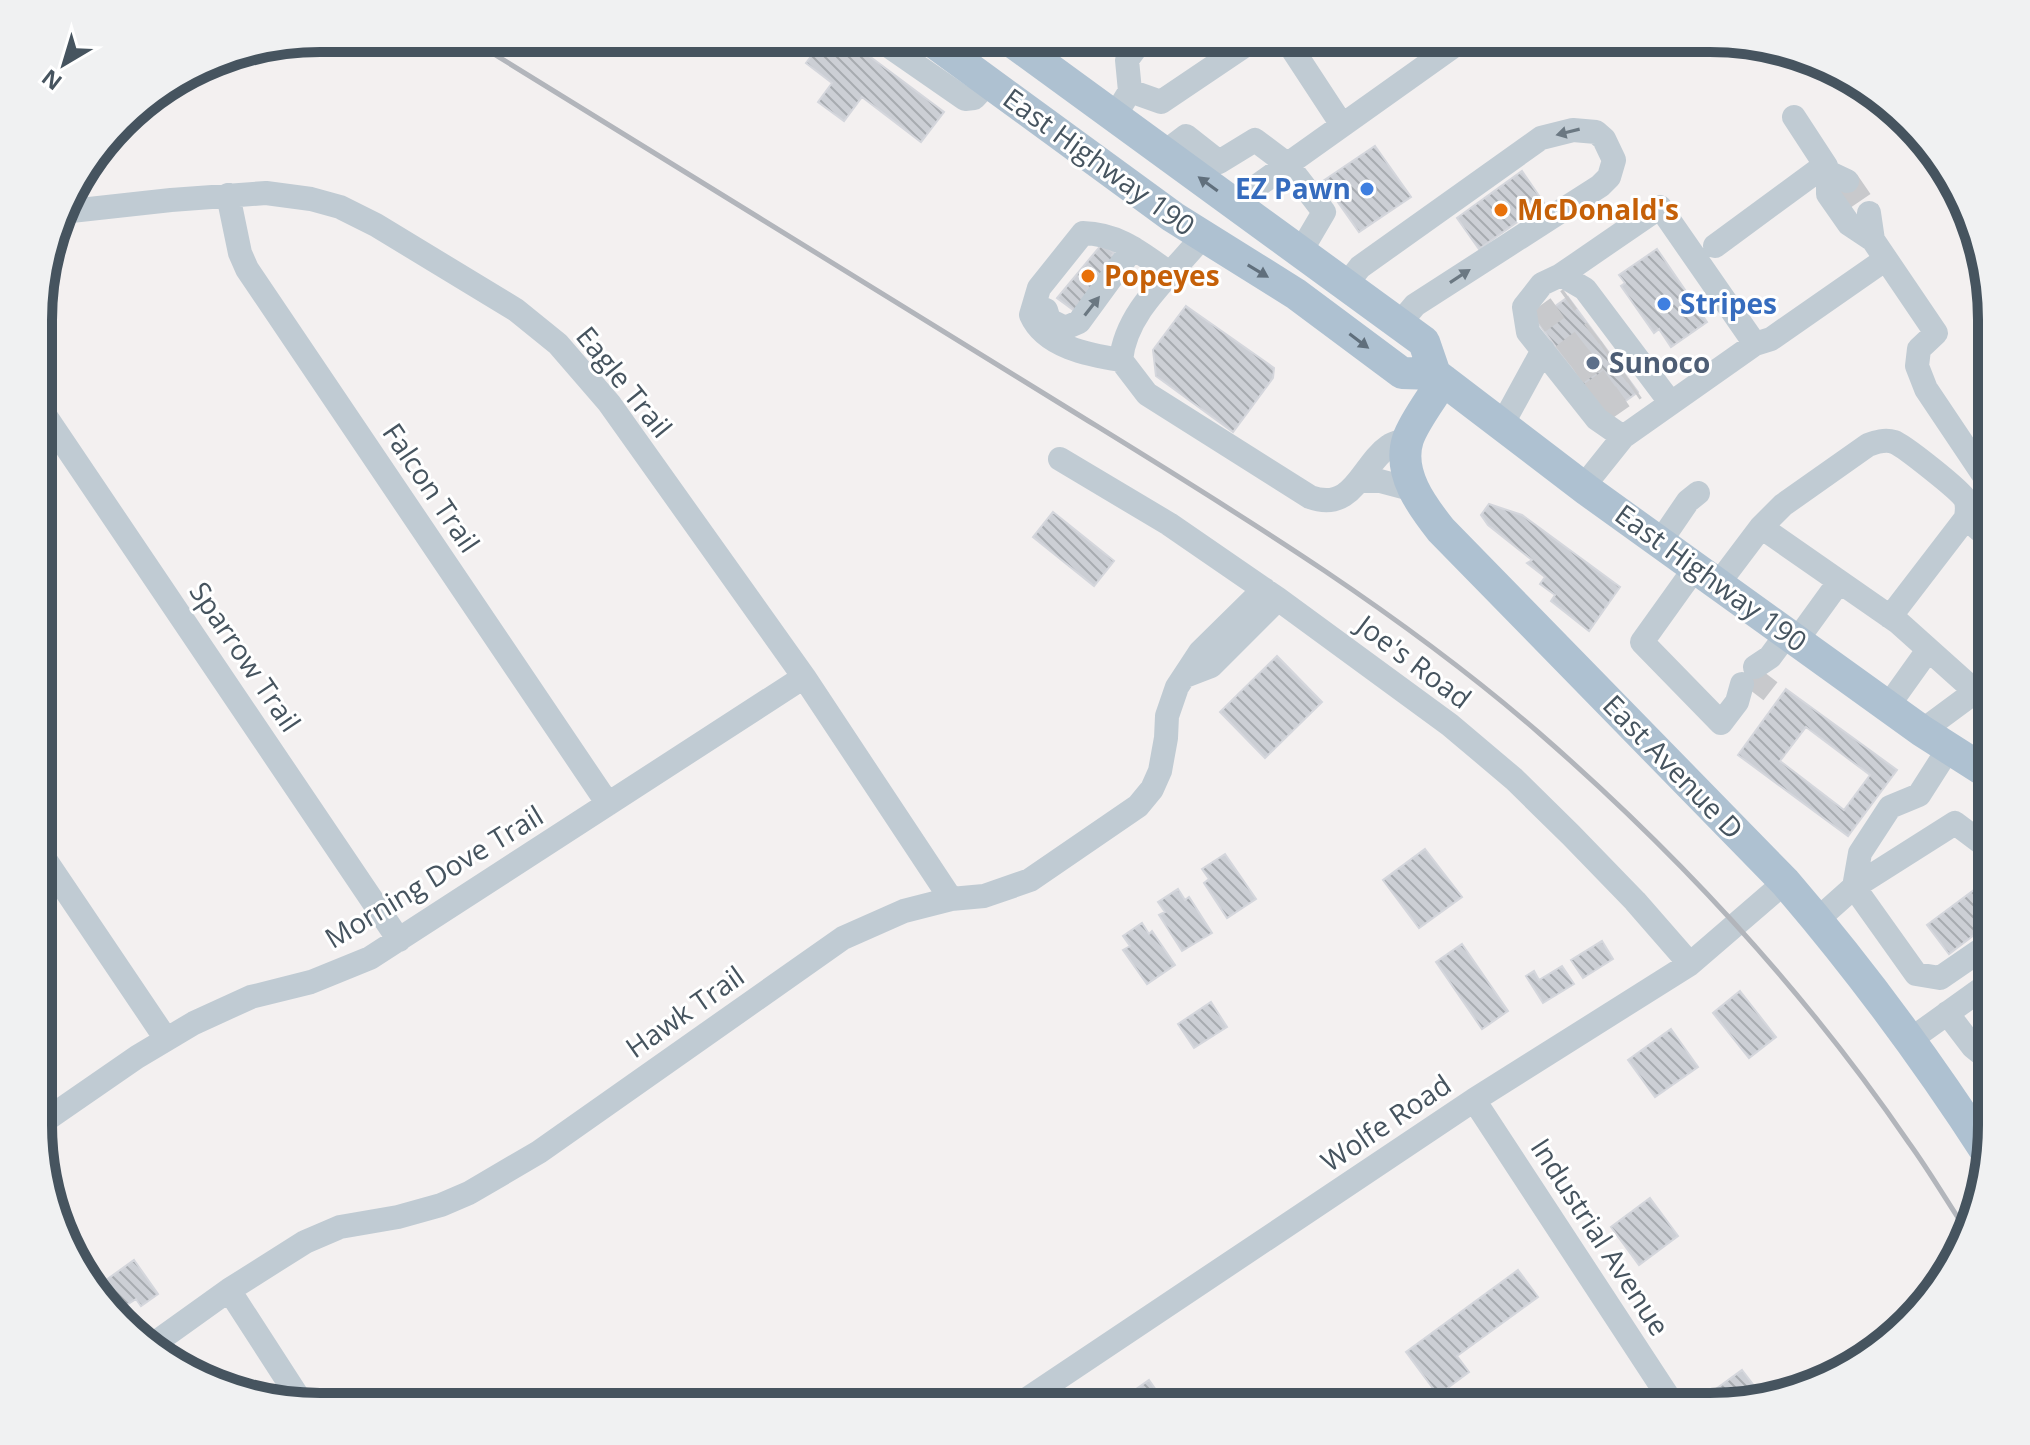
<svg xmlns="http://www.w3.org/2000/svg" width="2030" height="1445" viewBox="0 0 2030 1445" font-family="'Open Sans',sans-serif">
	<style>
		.building { fill: url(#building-back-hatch); stroke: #d4d6dc; stroke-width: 2; fill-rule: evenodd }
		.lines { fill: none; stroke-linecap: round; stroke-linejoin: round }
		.minor-tunnel { stroke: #c8c9cc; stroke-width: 24; stroke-dasharray: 24 12; stroke-linecap: butt }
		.minor { stroke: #c0cbd3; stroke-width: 24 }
		.major { stroke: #aec1d1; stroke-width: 32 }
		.rail { stroke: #b2b5bb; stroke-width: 5 }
		.oneway { fill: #6b7882 }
		.oneway2 { fill: #606f7c }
		.shop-dot { fill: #3f7fe0; stroke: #fff; stroke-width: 3 }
		.food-dot { fill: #e8710a; stroke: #fff; stroke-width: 3 }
		.service-dot { fill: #5c6f8a; stroke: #fff; stroke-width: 3 }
		.labels { text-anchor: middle; stroke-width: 6; stroke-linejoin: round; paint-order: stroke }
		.street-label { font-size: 28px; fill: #46545f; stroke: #fff }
		.shop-label { font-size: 28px; font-weight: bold; fill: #366cbe; stroke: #fff; text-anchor: end }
		.food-label { font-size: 28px; font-weight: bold; fill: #c56008; stroke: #fff; text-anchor: start }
		.service-label { font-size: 28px; font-weight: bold; fill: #4e5e75; stroke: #fff; text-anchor: start }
		.rim { fill: none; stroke: #46545f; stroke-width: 10 }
	</style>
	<defs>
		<pattern id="building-back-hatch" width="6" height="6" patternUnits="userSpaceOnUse" patternTransform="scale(2)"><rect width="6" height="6" fill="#cccfd5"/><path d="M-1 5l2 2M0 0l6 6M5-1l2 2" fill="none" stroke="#a7abb0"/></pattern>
	</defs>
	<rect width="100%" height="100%" fill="#f3f0f0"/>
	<!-- building -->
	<path class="building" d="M825,38H845L944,112L921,142L862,97L844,121L818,102L832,83L806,63Z
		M1375,146L1411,197L1359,232L1323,181Z
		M1522,171L1544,203L1479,249L1457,218Z
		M1102,244L1114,253L1112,255L1115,257L1076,312L1057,298Z
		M1657,249L1707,322L1671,347L1659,329L1654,333L1621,286L1625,283L1619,275Z
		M1568,297L1638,392L1606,415L1536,320Z
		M1186,306L1274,368L1273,378L1233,432L1156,376L1153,350Z
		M1489,504L1522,515L1620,587L1589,631L1551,601L1555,595L1540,584L1545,577L1527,563L1532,560L1488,525L1481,515Z
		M1053,512L1114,561L1094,586L1033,537Z
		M1277,656L1322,702L1265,758L1220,712Z
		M40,676L50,690L40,697Z
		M1786,689L1897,770L1848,836L1738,755ZM1806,727L1870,775L1844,810L1780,761Z
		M1425,849L1462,897L1419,928L1383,880Z
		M1225,854L1256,899L1227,918L1204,883L1209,879L1202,869Z
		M1178,889L1185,900L1189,897L1212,933L1182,951L1159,915L1165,912L1158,902Z
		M1974,890L1991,914V922L1949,954L1927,925Z
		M1142,923L1149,934L1152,931L1175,965L1147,984L1123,950L1130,946L1123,936Z
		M1602,941L1613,959L1583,978L1571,960Z
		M1462,944L1508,1011L1482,1029L1436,962Z
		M1562,966L1574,984L1543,1003L1526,976L1534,971L1539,980Z
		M1740,991L1776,1037L1749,1058L1713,1013Z
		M1211,1002L1227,1027L1194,1048L1178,1024Z
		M1671,1029L1698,1067L1655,1097L1628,1060Z
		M1650,1198L1678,1236L1639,1265L1611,1227Z
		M134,1260L158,1294L141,1306L136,1299L116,1312L95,1288Z
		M1518,1270L1538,1297L1457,1356L1469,1372L1438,1395L1406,1352Z
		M1742,1370L1761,1395L1727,1403L1716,1389Z
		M1149,1380L1163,1400L1152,1407H1111Z"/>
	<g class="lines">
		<!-- minor-tunnel -->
		<path class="minor-tunnel" d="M1847,181L1869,213
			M1538,322L1570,299
			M1563,356L1594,332
			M1576,373L1608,351
			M1591,394L1623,371
			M1603,410L1635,388
			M1754,693L1768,675"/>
		<!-- minor -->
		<path class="minor" d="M877,38L965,99L974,98L989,82
			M1285,38L1342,125
			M744,40L745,38
			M1130,91L1161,102L1253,40
			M1122,104L1130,91L1127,60L1143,38
			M1794,117L1826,166
			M1165,152L1186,136L1219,162L1255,140L1287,164L1324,212L1301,251
			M1847,181L1828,172V194L1849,224L1873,240L1869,213
			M228,195L240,253L247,269L608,804
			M1238,205L1250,191L1465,38
			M62,212L171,200L266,193L311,199L340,207L376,225L516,310L558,344L609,403L804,677L951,899
			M1202,237C1172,275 1126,310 1121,360L1147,394L1310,497C1354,513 1361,465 1389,446C1394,442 1401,442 1407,440
			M1873,240L1936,333L1919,349L1917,366L1926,389L1991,486
			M1715,246L1817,171L1826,166L1828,172
			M1561,275L1660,207L1755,344
			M1346,285L1360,267L1541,138L1573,130L1596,132L1604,139L1614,160L1609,177L1600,186L1415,305L1399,324
			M1046,310L1049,320L1065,328L1079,322L1133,248
			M1121,360C1089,355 1045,347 1031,315L1039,288L1083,233C1120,234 1142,254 1171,274
			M40,408L399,940
			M1502,425L1543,350
			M1623,437L1597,419L1528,332L1524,307L1542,284L1561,275L1585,289L1670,402
			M1060,459L1169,524L1278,599L1450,725L1514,779L1571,835L1635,901L1690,964
			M1360,481H1380L1414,490
			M1583,487L1623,437L1755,344L1771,339L1886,259
			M1966,518L1991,540
			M1761,527L1783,505L1868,445C1876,442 1885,439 1894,442C1903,445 1960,490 1965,499C1968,505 1967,511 1966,518L1890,617
			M1660,542L1688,501L1698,493
			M1695,568L1642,642L1721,723L1737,702L1742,684
			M1718,584L1761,527L1899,623L1976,692
			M1797,640L1839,582
			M1755,667L1770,657L1787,634
			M1185,676L1211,666L1278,599
			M1888,706L1928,650
			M1922,731L1991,680
			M40,852L166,1039
			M1854,887L1860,853L1890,807L1919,795L1949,748
			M1854,887L1955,823L1991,850
			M1817,920L1854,887L1916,974L1940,978L1991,943
			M1947,1013L1973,1047L1988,1059L1991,1058
			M1910,1040L1991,982
			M1474,1100L1675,1407
			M40,1124L137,1057L194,1023L251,997L311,982L370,958L804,677
			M229,1290L304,1406
			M148,1348L229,1290L305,1242L340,1227L398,1217L441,1205L469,1193L539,1152L843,938L904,911L951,899L984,896L1030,880L1138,806L1152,789L1160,771L1166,738L1167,716L1177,687L1200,652L1264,589
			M1015,1407L1474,1100L1690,964L1785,882"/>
		<!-- major -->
		<path class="major" d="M928,38L1173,217L1296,294L1402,373L1435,374
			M1007,38L1424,342L1435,374L1587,490L1922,731L1991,775
			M1443,380C1433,397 1414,421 1408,439C1397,473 1422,506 1441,530L1785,882C1859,968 1927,1060 1989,1156"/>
		<!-- rail -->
		<path class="rail" d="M468,38C661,157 855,277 1048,396C1216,500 1388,602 1538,732C1677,853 1805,991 1909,1143C1930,1172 1948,1203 1968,1233"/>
	</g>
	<!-- one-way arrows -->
	<defs><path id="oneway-solid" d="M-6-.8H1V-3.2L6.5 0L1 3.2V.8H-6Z" transform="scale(2)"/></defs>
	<g class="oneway">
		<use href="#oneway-solid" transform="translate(1568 132) rotate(166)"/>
		<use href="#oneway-solid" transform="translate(1460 276) rotate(-33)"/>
		<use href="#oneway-solid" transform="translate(1092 306) rotate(-52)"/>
	</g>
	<g class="oneway2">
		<use href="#oneway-solid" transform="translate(1208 184) rotate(-144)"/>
		<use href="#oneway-solid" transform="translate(1258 271) rotate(31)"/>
		<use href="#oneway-solid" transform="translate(1359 341) rotate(37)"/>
	</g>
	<!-- markers -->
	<g class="shop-dot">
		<circle cx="1367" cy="189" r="8"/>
		<circle cx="1664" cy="304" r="8"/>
	</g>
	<g class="food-dot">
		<circle cx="1501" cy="210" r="8"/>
		<circle cx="1088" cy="276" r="8"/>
	</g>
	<circle class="service-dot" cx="1593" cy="363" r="8"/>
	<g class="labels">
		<!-- street labels -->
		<g class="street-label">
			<text transform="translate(1099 162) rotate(36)" y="10">East Highway 190</text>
			<text transform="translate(624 382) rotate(51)" y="10">Eagle Trail</text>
			<text transform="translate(431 488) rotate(56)" y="10">Falcon Trail</text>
			<text transform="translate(1711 578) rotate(36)" y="10">East Highway 190</text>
			<text transform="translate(245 657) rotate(56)" y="10">Sparrow Trail</text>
			<text transform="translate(1414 662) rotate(37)" y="10">Joe's Road</text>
			<text transform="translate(1673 767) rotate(46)" y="10">East Avenue D</text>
			<text transform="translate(434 877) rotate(-31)" y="10">Morning Dove Trail</text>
			<text transform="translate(685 1012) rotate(-35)" y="10">Hawk Trail</text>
			<text transform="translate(1386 1123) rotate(-34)" y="10">Wolfe Road</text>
			<text transform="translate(1600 1237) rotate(57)" y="10">Industrial Avenue</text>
		</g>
		<!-- shop labels -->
		<g class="shop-label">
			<text x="1351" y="199">EZ Pawn</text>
			<text x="1680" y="314" text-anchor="start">Stripes</text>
		</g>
		<!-- food labels -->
		<g class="food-label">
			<text x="1517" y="220">McDonald's</text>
			<text x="1104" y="286">Popeyes</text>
		</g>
		<!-- service labels -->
		<g class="service-label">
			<text x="1609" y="373">Sunoco</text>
		</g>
	</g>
	<!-- crop -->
	<path d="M0 0H2030V1445H0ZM320 52H1710A268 268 0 0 1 1978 320V1125A268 268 0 0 1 1710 1393H320A268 268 0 0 1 52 1125V320A268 268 0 0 1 320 52Z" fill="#f0f1f2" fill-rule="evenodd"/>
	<path class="rim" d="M320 52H1710A268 268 0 0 1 1978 320V1125A268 268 0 0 1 1710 1393H320A268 268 0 0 1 52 1125V320A268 268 0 0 1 320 52Z"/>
	<!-- north arrow -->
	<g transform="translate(64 64) rotate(218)" stroke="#ffffff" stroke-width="6" paint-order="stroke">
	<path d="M0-6L14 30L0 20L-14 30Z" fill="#46545f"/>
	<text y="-12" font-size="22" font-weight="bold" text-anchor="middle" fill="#46545f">N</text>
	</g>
</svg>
